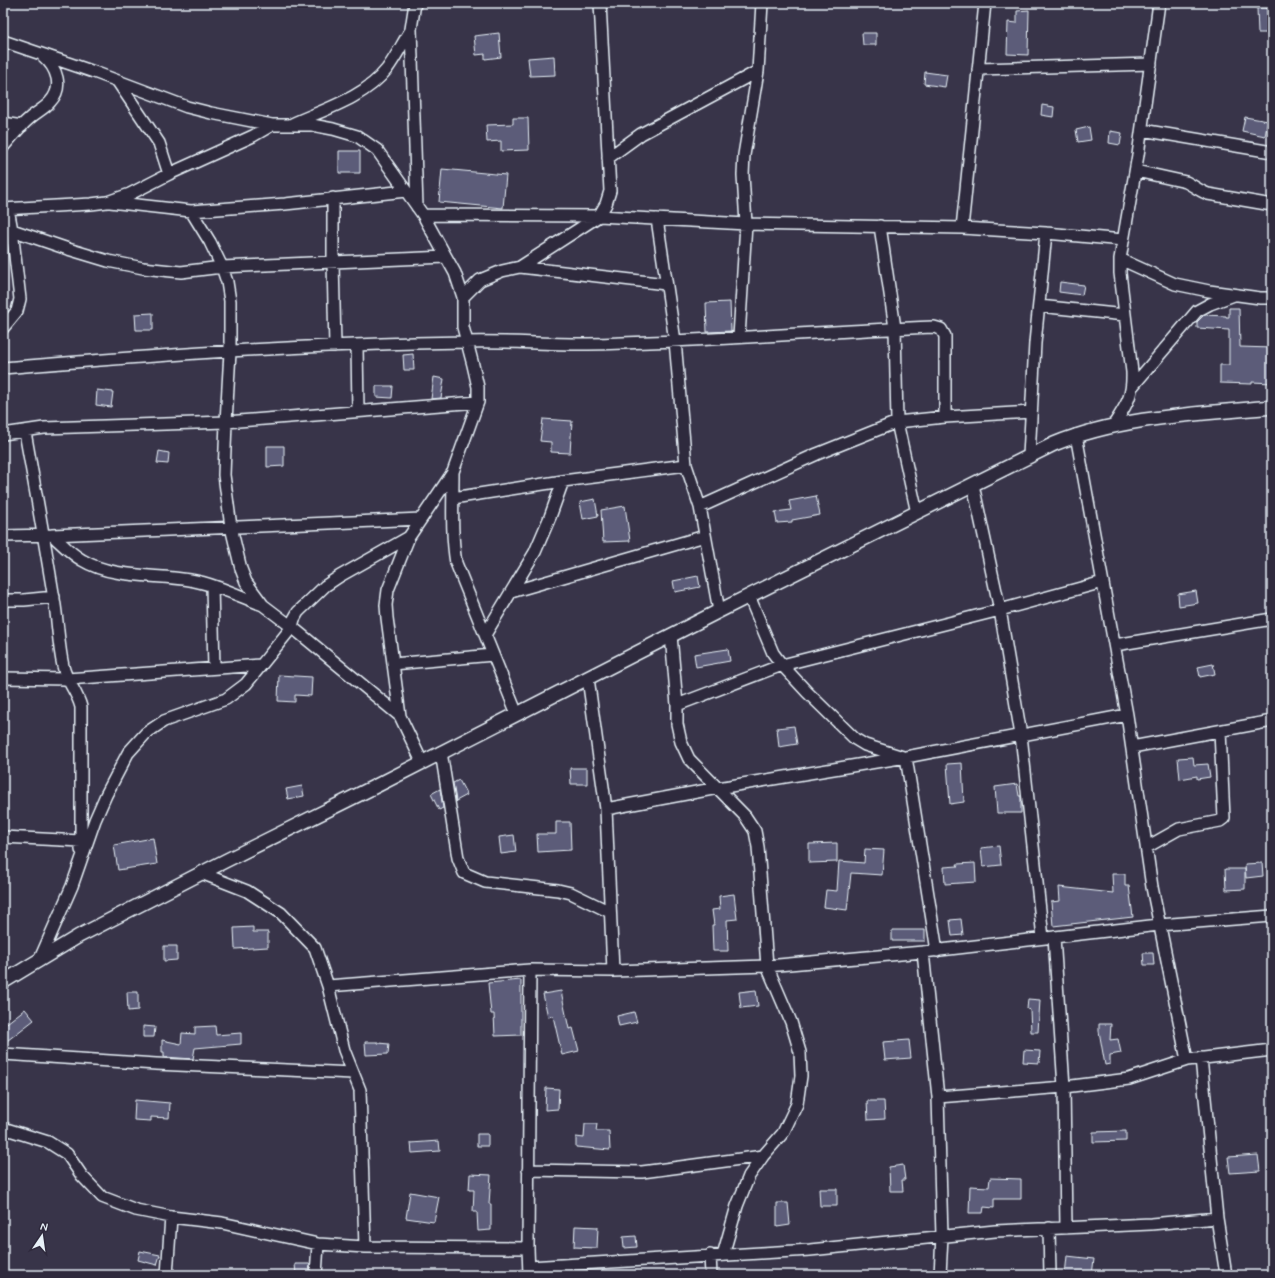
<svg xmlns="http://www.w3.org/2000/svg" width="1275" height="1278" viewBox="0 0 1275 1278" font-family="Mynerve,sans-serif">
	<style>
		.building { fill: #5b5c79; stroke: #e8f1f8 }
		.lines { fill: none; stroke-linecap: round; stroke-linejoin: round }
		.minor-casing { stroke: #e8f1f8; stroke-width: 14 }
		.tertiary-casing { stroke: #e8f1f8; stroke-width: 16 }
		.minor { stroke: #2f2a3d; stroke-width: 11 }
		.tertiary { stroke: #2f2a3d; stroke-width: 13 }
	</style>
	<rect width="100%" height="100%" fill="#383449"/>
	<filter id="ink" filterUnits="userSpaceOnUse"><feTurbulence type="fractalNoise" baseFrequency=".025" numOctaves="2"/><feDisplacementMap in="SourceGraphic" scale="8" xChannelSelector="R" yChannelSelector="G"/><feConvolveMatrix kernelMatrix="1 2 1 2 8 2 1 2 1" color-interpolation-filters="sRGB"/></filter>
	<g filter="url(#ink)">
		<!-- building -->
		<path class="building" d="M1257,8H1267L1268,33H1258Z
			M1029,10L1028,55L1007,54L1008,22L1017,23V11Z
			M499,33L501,57L485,59V54L476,55L474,36Z
			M862,33H876V45H863Z
			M554,56L555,75L530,76L528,58Z
			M925,72L947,75L945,87L924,84Z
			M1042,105L1054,107L1053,117L1041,115Z
			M1245,117L1268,121L1265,136L1242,131Z
			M513,118H528L529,150L501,151V141L487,142L486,125L513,124Z
			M1089,127L1091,140L1078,142L1076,130Z
			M1110,131L1122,133L1120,145L1109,143Z
			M339,151H360V173H339Z
			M442,169L506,175L503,208L439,202Z
			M1060,282L1084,285L1082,295L1059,292Z
			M730,302L731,331L707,332L706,303Z
			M1229,308H1239L1240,347L1272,348V383L1252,382V384L1220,383V365H1229V330L1197,328V322L1204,315L1226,316V317H1229Z
			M153,313V330H136L135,314Z
			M413,354L414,370H404L403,355Z
			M434,377L444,379L441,398L431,399Z
			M376,386H393L392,398L376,397Z
			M97,390L113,392L111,407L96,405Z
			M543,419L572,421L570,453L551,452V442L540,441Z
			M267,446H284V466L267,467Z
			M159,451L169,453L168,464L157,463Z
			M816,496L820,515L792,520V522L777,523L775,512L791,510L789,501Z
			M595,499L598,516L583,519L580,502Z
			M625,506L630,541L603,542L601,510Z
			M698,576L700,587L675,592L673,581Z
			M1196,591L1198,603L1179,606L1178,594Z
			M728,649L730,661L696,667L694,654Z
			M1213,664L1215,674L1200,677L1198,667Z
			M279,675L312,677L311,696L295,695V702L278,701Z
			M794,726L797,744L779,747L777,728Z
			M1193,757L1194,765L1208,764L1210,777L1197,779V776L1180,779L1178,758Z
			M962,763L964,802L950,804L947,764Z
			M570,768H587V784H571Z
			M459,780L467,795L456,801L453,783Z
			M1017,784L1019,796H1021V813H997L995,787Z
			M302,786L304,796L288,799L286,789Z
			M440,789L443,808L439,810L431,794Z
			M556,822H570L571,850L538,852L537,834H556Z
			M514,835L516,852L501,854L499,837Z
			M153,838L157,864L118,870L114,845Z
			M837,843V862L809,863V844Z
			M999,846L1001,865L983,867L981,848Z
			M865,849L884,850L882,875L851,873L847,910L824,907L826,890L837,891L839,861L864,863Z
			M975,863L976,882L945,884L944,867L958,866L957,864Z
			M1262,863L1263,876L1246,878L1245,864Z
			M1225,869H1245V889L1226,890Z
			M1112,874H1125V886H1129L1133,917L1053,926L1051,902L1060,901L1059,887L1113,893Z
			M734,894L737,919L727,920L728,951H713L712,925H714L712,910L720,909L719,896Z
			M961,919L963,935L952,936L950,920Z
			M253,927V932H268V947L235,949L234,928Z
			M892,930H925V941H892Z
			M164,946H177V960L164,961Z
			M1143,953H1153L1154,965H1144Z
			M521,980V1035L495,1036L494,1014H491L488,983Z
			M756,990L758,1006L741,1008L739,992Z
			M561,991L569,1029L573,1028L579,1051L562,1055L553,1016L548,1017L543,994Z
			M127,992H138V1010L128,1011Z
			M1028,999L1040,1000L1038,1032H1031L1030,1010L1027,1009Z
			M25,1009L34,1020L3,1044V1026Z
			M634,1012L637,1022L619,1026L617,1016Z
			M1099,1024H1111L1110,1040L1118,1039L1121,1053L1110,1055V1064L1105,1065L1099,1031Z
			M143,1026L155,1027L154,1037H143Z
			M215,1026L216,1035L241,1033V1044L195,1048L193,1059L164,1057V1052H162V1040L181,1044L182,1033L195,1034V1027Z
			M909,1040L911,1058L885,1060L883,1042Z
			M365,1042H378V1043L389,1044L388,1054L366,1055Z
			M1024,1050L1040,1051L1039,1063L1023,1062Z
			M546,1088L559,1089L558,1109L545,1110Z
			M135,1100L170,1103L169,1118L151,1117V1121L134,1120Z
			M867,1101H884L885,1119L868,1120Z
			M585,1124H597L596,1131H609L610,1150L576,1147V1137L584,1138Z
			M1126,1131V1141L1093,1142V1132Z
			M477,1134H488V1146H477Z
			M439,1141L440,1151L412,1153L411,1143Z
			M1258,1155L1260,1171L1230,1173L1228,1157Z
			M903,1165L905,1180H902L903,1191H890L889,1167Z
			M470,1174L491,1175L489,1204H491V1230L478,1231L477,1212H473L474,1190H469Z
			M990,1178L1021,1179V1199H994V1208L984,1207L983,1213H969L970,1186L989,1187Z
			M819,1189H837V1206H820Z
			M410,1192L439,1197L434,1222L406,1218Z
			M777,1203H788L790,1225L777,1227Z
			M575,1226L598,1227L597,1248L574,1247Z
			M636,1236L637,1247L624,1248L623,1237Z
			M140,1251L160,1255L157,1265L138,1260Z
			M1067,1256L1094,1259L1092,1275H1065Z
			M295,1264H310L309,1275H296Z"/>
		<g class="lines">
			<defs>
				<path id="minor" d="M415,3L411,29L417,207
					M3,41L94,72L187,107L211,113L272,125
					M978,69L1151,64
					M118,82L159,143L169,174
					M3,123L22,126
					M292,124C325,109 364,98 387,69C396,57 403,42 411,30
					M1142,130L1272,152
					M3,147C12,136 20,126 31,117C37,112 45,108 50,102C64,87 57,68 43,56
					M608,158L641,134L758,71
					M1136,171L1186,182C1194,186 1199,191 1208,194L1272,205
					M333,198V262L335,346
					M110,202L191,211L285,204L406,191
					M3,209L91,204L107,202L130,194L169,174L253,136L272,125H312L333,129L357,136L377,150L423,215L455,273L463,297V327L473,365L478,387V402L453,472L409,537L388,590L386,605L387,618L400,716L422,762
					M191,211L210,242L222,267L227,282L230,301V352L226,422L224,475L231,527L241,569L246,582L263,605L292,627L400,716
					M423,215L599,216L746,224L962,228L1046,233L1123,240
					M657,219L675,341L686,465L700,507L719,611
					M880,226L895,328L897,422L917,513
					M962,228L985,3
					M12,230L68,249L108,261L143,268L181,272L222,267L446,257
					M1120,259L1175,284L1209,291L1260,298H1272
					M520,267L666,284
					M463,297L480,280L502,271L520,267L599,216L606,204L610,191L600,3
					M1039,306L1125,315
					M3,328L17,311L20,299L12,230L8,209
					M739,337L746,224L743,175L744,155L758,71L762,3
					M357,345L358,411
					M3,368C157,355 311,344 466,342C506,341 547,344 588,344C703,342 818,331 934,327L941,329L945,336V417
					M1132,387L1197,311L1210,304L1234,295
					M1113,426C1126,405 1133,398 1132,372L1120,273V259L1138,155L1159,3
					M25,432C35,488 45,543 54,599C58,621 58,644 63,666C66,681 77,691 81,707V850
					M3,434L44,428L226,422L478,402
					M1076,435L1127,715L1152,887L1187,1060
					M1029,456L1035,343L1046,233
					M453,473C453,503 451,533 456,563L517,714
					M973,485L1000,610L1021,735L1043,938
					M453,498L563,481L686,465
					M700,507L817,454L897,422L945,417L1031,412
					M52,535C61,543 71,554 82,560C113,579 156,574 190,580C215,584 239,596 263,605
					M3,536L52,535L421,519
					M212,586L214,668
					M511,592L705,536
					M749,596L773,653L782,665L807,692L855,739L865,745L903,757
					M3,600H24L54,597
					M485,635L535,552L550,517L563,481
					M671,635L677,705V724L681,742L689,759L745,816L755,831L758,847L767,966L791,1022L800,1052L801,1076L797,1104L783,1133L763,1156L749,1176L737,1206L723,1255
					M1115,645L1272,619
					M393,664L493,655
					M3,678L67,679L261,665
					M588,678L606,809L613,971
					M677,705L782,665L1000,610L1103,582
					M1132,747L1272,721
					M441,752L458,858L464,873L485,882L558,890L571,893L610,912
					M906,757L937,951
					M606,809L718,788L906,757L1127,715
					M3,837L81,841
					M1147,847L1179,829L1220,821L1224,818L1220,731
					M201,873L247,891L281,913L315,948L328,986L344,1050L360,1090L365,1247
					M1054,937L1064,1087L1066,1228
					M923,952L938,1097L942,1236L940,1275
					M39,961L72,886L95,820L106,795L128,753L146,733L164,721L226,699L246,684L292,627L294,619L298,612L325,586L340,576L409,537
					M328,986L530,970L613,971L767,966L923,952L1159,925L1272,916
					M3,1054L156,1064L353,1073
					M1201,1058L1217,1218L1226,1275
					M938,1097L1064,1087L1129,1079L1187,1060L1272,1050
					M3,1128L48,1142L67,1154L82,1176L102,1197L136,1210L171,1217L222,1223L318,1244L365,1247L528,1248
					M528,1170L642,1172L763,1156
					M1049,1228L1050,1275
					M710,1255L711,1275
					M529,1267L810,1250L995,1231L1151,1224L1217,1218
					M167,1275L171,1217
					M316,1275L318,1244
					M529,1275L528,1248L530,970"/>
				<path id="tertiary" d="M3,982L79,936L225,861L378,785L719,611L1054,444C1123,416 1199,414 1272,407"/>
			</defs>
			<!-- minor casing -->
			<use href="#minor" class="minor-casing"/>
			<!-- tertiary casing -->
			<use href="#tertiary" class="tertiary-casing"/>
			<!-- minor -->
			<use href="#minor" class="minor"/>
			<!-- tertiary -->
			<use href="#tertiary" class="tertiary"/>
		</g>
	</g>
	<!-- margin -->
	<rect width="1275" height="1278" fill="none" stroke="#2f2a3d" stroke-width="16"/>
	<rect x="8" y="8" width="1259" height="1262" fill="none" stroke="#e8f1f8" stroke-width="1.5" filter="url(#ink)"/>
	<!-- north arrow -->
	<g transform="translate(42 1236) rotate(13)" stroke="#2f2a3d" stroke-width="3" paint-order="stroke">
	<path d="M0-3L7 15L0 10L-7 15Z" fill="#e8f1f8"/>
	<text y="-6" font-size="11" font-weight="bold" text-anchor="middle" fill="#e8f1f8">N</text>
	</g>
</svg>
